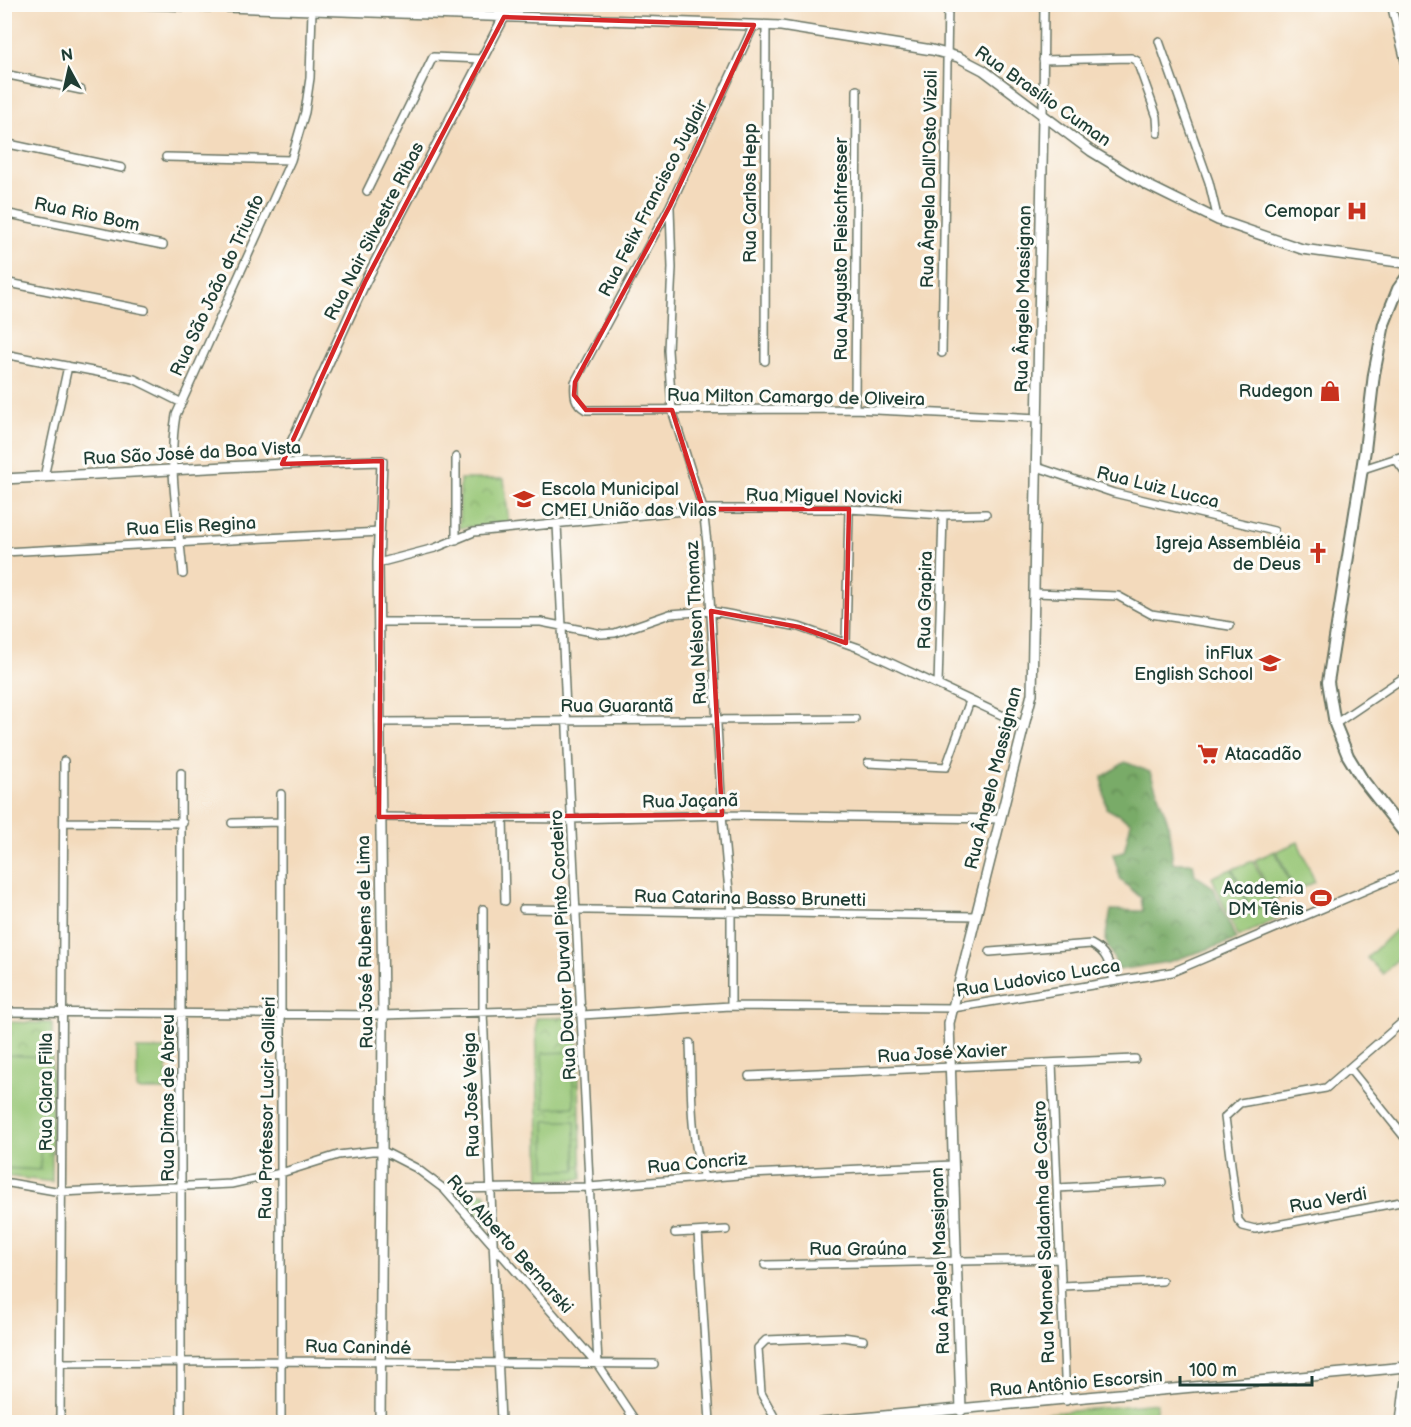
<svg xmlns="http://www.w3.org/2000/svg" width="1411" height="1427" viewBox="0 0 1411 1427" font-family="'Balsamiq Sans',sans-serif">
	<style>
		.forest { fill: url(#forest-crowns); stroke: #4c744e; stroke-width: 1.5 }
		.park { fill: url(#park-crowns); stroke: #5b8255; stroke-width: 1.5 }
		.garden { fill: #97c676; stroke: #5b8255; stroke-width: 1.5 }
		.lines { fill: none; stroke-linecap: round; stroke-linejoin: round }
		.minor-casing { stroke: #697464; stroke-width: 10 }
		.tertiary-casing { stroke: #697464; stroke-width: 12 }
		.secondary-casing { stroke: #697464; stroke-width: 14 }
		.minor { stroke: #fff; stroke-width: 7 }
		.tertiary { stroke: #fff; stroke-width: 9 }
		.secondary { stroke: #fff; stroke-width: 10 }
		.marked { fill: none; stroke: #d62828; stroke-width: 4.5; stroke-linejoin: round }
		.labels { text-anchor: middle; stroke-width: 6; stroke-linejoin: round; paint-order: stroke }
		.street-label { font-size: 18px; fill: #1f3d34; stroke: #fdfcf7 }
		.poi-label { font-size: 18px; fill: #1f3d34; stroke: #fdfcf7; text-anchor: end }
	</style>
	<defs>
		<pattern id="forest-crowns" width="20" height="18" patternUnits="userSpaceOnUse" patternTransform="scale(1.5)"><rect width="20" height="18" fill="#79ab67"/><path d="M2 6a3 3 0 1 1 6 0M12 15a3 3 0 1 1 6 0" fill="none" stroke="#638c56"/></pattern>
		<pattern id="park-crowns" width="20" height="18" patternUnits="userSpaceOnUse" patternTransform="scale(1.5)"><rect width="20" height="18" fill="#97c676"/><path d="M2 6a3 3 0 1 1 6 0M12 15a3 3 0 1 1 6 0" fill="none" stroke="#7ba262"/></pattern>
	</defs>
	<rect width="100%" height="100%" fill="#fdfcf7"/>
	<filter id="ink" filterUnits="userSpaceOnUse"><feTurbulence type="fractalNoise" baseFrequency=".0167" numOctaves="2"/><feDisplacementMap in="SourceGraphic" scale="12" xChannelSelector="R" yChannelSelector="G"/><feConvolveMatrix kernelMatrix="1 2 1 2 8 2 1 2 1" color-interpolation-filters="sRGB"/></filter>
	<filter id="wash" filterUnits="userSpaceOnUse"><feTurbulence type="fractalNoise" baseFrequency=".008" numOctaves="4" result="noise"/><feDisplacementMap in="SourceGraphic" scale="24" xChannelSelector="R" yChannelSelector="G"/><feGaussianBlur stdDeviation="1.35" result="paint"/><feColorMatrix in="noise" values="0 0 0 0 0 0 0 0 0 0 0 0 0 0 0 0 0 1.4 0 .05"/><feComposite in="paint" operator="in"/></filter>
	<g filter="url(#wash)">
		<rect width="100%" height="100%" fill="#f3dabc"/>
		<!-- forest -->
		<path class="forest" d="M1125,762L1150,772L1168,822L1173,863H1193L1195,875L1213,887L1236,940L1168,962L1119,970L1105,940L1111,910L1143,911L1141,898L1121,880L1113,854L1124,852L1131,822L1106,808L1102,777Z"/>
		<!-- park -->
		<path class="park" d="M460,479H504L509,524L459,528Z
			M577,1017L582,1179L540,1180L536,1018Z
			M5,1022L52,1023V1182L5,1176Z
			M455,1193H486L487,1232Z"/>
		<!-- garden -->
		<path class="garden" d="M1298,842L1315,882L1295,891L1277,851Z
			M1275,851L1294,892L1273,900L1255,860Z
			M1253,861L1272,901L1251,910L1233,869Z
			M1232,869L1250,911L1230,920L1212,877Z
			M1269,903L1277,919L1238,937L1231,921Z
			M1395,930L1406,942V950L1383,974L1367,958Z
			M137,1049H166L168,1090H137Z
			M572,1052L574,1107L544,1108L542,1053Z
			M4,1055L47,1057L40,1170L5,1168Z
			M545,1121H575L576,1170H546Z
			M1157,1403L1154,1422H955Z"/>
	</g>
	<g filter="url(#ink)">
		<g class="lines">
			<defs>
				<path id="minor" d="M1391,4L1406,65
					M754,25L670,206L575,382C574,395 574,403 586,410L855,409L1038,418
					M1159,41L1209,182L1218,220
					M1043,60L1131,58L1137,61L1157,117L1158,133
					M4,74L81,90
					M1043,116L1044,4
					M4,143L122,168
					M166,157L291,160
					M367,191L433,57L481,59
					M670,208L672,268L668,350L672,410L703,509L707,543L722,815L731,913V1006
					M4,213L163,245
					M4,282L145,310
					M942,353L948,4
					M4,354L134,379L180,402
					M765,361L766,26
					M855,409L857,90
					M1395,458L1406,473
					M1037,467L1114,493L1274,531
					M1360,470L1406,455
					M44,477L68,366
					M557,524L598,1365
					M456,540V457
					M4,552L380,532
					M378,563L435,548L474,532L703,509H849L943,515L986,514
					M183,574C179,523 167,467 176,415L291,160L305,112L310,78L312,10
					M1035,593L1118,596L1151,614L1230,626
					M379,622H541L602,634L615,633L670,614L711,611L799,627L859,648L1025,726
					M846,643L849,509
					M938,685L943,515
					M379,722L855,719
					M1335,724L1406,676
					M868,763L946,767L970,701
					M379,817L571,819L722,815L1001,819
					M503,818L505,901
					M65,822L183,823
					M232,823L281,822
					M483,909V1012L501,1422
					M523,909L976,916
					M990,952L1091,944C1108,953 1109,963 1114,981
					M4,1012L383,1015L582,1009
					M582,1015L731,1006L953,1008L1172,972L1406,873
					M1406,1019L1326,1088L1240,1103L1225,1117L1238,1220L1243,1226L1255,1229L1406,1201
					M690,1043C692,1087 689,1136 704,1177
					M1052,1063L1066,1401
					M1349,1068L1406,1139
					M749,1076L1135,1059
					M4,1182L61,1192L231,1184L281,1173L338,1155L372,1151H383L416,1168L444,1189L598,1365L636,1422
					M1058,1188L1162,1182
					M444,1189L589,1187L751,1174L953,1165
					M698,1232L710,1422
					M675,1233L726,1230
					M765,1265L1060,1259
					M1062,1286L1162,1281
					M63,1363L280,1361L654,1364
					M60,1422L64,761
					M181,1422V773
					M281,1422V794
					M777,1422L761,1393L758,1348L766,1340L843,1337L863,1340
					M1400,1422L1406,1371"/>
				<path id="tertiary" d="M139,4L781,26L932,50L958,57L983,70L1091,151L1147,185L1218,220L1302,249L1406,263
					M282,464L365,282L504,17
					M4,479L282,464L382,461L378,563L383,1015L380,1422
					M961,1411L949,1023L1032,694L1043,116
					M820,1422L1406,1367"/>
				<path id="secondary" d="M1406,278L1398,289L1384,324L1374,374L1365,450L1328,682L1335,724L1348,756L1362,779L1406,835"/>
			</defs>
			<!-- minor casing -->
			<use href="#minor" class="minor-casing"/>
			<!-- tertiary casing -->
			<use href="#tertiary" class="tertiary-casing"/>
			<!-- secondary casing -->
			<use href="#secondary" class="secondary-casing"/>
			<!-- minor -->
			<use href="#minor" class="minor"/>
			<!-- tertiary -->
			<use href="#tertiary" class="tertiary"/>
			<!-- secondary -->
			<use href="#secondary" class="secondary"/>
		</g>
	</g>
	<!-- marked area -->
	<path class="marked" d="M504,17L754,25L670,206L575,382L574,395L586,410H672L703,509H849L846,643L799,627L711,611L722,815L379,817L382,461L282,464L365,282Z"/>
	<!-- icons -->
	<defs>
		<symbol id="hospital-bare" viewBox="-9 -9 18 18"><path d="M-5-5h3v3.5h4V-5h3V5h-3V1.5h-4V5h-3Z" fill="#c8321e" stroke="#fdfcf7" stroke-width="2.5" paint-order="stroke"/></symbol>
		<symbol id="shop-bare" viewBox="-9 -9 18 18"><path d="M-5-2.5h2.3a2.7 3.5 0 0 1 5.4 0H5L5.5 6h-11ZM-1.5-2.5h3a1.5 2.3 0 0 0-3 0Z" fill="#c8321e" stroke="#fdfcf7" stroke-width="2.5" paint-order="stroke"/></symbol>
		<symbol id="school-bare" viewBox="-9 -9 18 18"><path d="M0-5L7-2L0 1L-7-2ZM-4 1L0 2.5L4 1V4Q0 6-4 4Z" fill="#c8321e" stroke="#fdfcf7" stroke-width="2.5" paint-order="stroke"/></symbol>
		<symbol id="church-bare" viewBox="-9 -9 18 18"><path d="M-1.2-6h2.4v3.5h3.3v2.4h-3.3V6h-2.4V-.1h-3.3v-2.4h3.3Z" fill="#c8321e" stroke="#fdfcf7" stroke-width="2.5" paint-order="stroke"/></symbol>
		<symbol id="supermarket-bare" viewBox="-9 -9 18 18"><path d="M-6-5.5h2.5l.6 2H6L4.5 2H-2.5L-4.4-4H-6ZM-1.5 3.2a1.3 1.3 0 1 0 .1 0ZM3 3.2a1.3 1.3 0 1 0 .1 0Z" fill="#c8321e" stroke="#fdfcf7" stroke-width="2.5" paint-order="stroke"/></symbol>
		<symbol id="stadium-bare" viewBox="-9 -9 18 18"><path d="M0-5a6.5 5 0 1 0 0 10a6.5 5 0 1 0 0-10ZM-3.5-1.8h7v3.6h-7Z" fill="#c8321e" stroke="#fdfcf7" stroke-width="2.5" paint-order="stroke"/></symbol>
	</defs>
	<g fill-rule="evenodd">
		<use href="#hospital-bare" x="1342" y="196" width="30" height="30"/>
		<use href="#shop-bare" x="1315" y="376" width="30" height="30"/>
		<use href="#school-bare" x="509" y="484" width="30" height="30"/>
		<use href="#church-bare" x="1303" y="538" width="30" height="30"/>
		<use href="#school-bare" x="1255" y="648" width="30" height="30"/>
		<use href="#supermarket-bare" x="1193" y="739" width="30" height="30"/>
		<use href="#stadium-bare" x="1306" y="883" width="30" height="30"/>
	</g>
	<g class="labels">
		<!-- street labels -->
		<g class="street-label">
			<text transform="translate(1043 96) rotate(35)" y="6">Rua Brasílio Cuman</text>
			<text transform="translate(929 179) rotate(-89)" y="6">Rua Ângela Dall'Osto Vizoli</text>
			<text transform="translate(750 193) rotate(-90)" y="6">Rua Carlos Hepp</text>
			<text transform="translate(653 198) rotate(-63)" y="6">Rua Felix Francisco Juglair</text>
			<text transform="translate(87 214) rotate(12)" y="6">Rua Rio Bom</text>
			<text transform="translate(374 231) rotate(-63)" y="6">Rua Nair Silvestre Ribas</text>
			<text transform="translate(841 249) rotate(-90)" y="6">Rua Augusto Fleischfresser</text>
			<text transform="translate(217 285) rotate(-65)" y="6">Rua São João do Triunfo</text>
			<text transform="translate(1023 299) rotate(-89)" y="6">Rua Ângelo Massignan</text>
			<text transform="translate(796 397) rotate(1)" y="6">Rua Milton Camargo de Oliveira</text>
			<text transform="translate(192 453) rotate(-3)" y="6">Rua São José da Boa Vista</text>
			<text transform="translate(1158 487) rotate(14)" y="6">Rua Luiz Lucca</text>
			<text transform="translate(824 496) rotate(1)" y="6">Rua Miguel Novicki</text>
			<text transform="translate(191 526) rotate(-3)" y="6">Rua Elis Regina</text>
			<text transform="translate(925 600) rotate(-89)" y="6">Rua Grapira</text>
			<text transform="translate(696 623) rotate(-93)" y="6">Rua Nélson Thomaz</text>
			<text x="617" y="712">Rua Guarantã</text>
			<text transform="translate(993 778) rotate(-76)" y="6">Rua Ângelo Massignan</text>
			<text transform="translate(690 801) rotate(-1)" y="6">Rua Jaçanã</text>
			<text transform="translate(750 898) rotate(1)" y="6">Rua Catarina Basso Brunetti</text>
			<text transform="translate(365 942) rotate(-91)" y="6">Rua José Rubens de Lima</text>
			<text transform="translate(563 945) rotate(-93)" y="6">Rua Doutor Durval Pinto Cordeiro</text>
			<text transform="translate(1038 978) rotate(-9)" y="6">Rua Ludovico Lucca</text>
			<text transform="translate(942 1053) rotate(-3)" y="6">Rua José Xavier</text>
			<text transform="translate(46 1092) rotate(-90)" y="6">Rua Clara Filla</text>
			<text transform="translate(471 1095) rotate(-92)" y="6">Rua José Veiga</text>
			<text transform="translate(168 1098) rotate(-90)" y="6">Rua Dimas de Abreu</text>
			<text transform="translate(267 1108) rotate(-89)" y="6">Rua Professor Lucir Gallieri</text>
			<text transform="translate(697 1163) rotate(-5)" y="6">Rua Concriz</text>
			<text transform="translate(1328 1200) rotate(-10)" y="6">Rua Verdi</text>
			<text transform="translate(1044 1232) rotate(-92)" y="6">Rua Manoel Saldanha de Castro</text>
			<text transform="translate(510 1244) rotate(48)" y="6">Rua Alberto Bernarski</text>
			<text x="858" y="1255">Rua Graúna</text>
			<text transform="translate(940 1261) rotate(-92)" y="6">Rua Ângelo Massignan</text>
			<text transform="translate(358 1347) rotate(1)" y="6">Rua Canindé</text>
			<text transform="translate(1076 1383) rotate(-5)" y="6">Rua Antônio Escorsin</text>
		</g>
		<!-- poi labels -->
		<g class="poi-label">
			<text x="1340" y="217">Cemopar</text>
			<text x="1313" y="397">Rudegon</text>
			<text x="541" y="495" text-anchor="start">Escola Municipal<tspan x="541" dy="21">CMEI União das Vilas</tspan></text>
			<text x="1301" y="549">Igreja Assembléia<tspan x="1301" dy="21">de Deus</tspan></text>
			<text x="1253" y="659">inFlux<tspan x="1253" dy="21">English School</tspan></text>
			<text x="1225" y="760" text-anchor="start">Atacadão</text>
			<text x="1304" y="894">Academia<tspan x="1304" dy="21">DM Tênis</tspan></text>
		</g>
	</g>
	<!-- margin -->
	<rect width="1411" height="1427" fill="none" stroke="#fdfcf7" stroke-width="24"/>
	<!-- north arrow -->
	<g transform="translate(69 69) rotate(352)" stroke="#fdfcf7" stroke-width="4.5" paint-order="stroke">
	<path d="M0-4.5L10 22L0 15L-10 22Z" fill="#1f3d34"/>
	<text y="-9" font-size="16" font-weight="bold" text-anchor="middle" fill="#1f3d34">N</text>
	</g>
	<!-- scale -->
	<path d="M1180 1376v9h132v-9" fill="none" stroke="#1f3d34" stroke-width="3"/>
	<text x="1189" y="1376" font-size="18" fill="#1f3d34" stroke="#fdfcf7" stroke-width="4.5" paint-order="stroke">100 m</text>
</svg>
